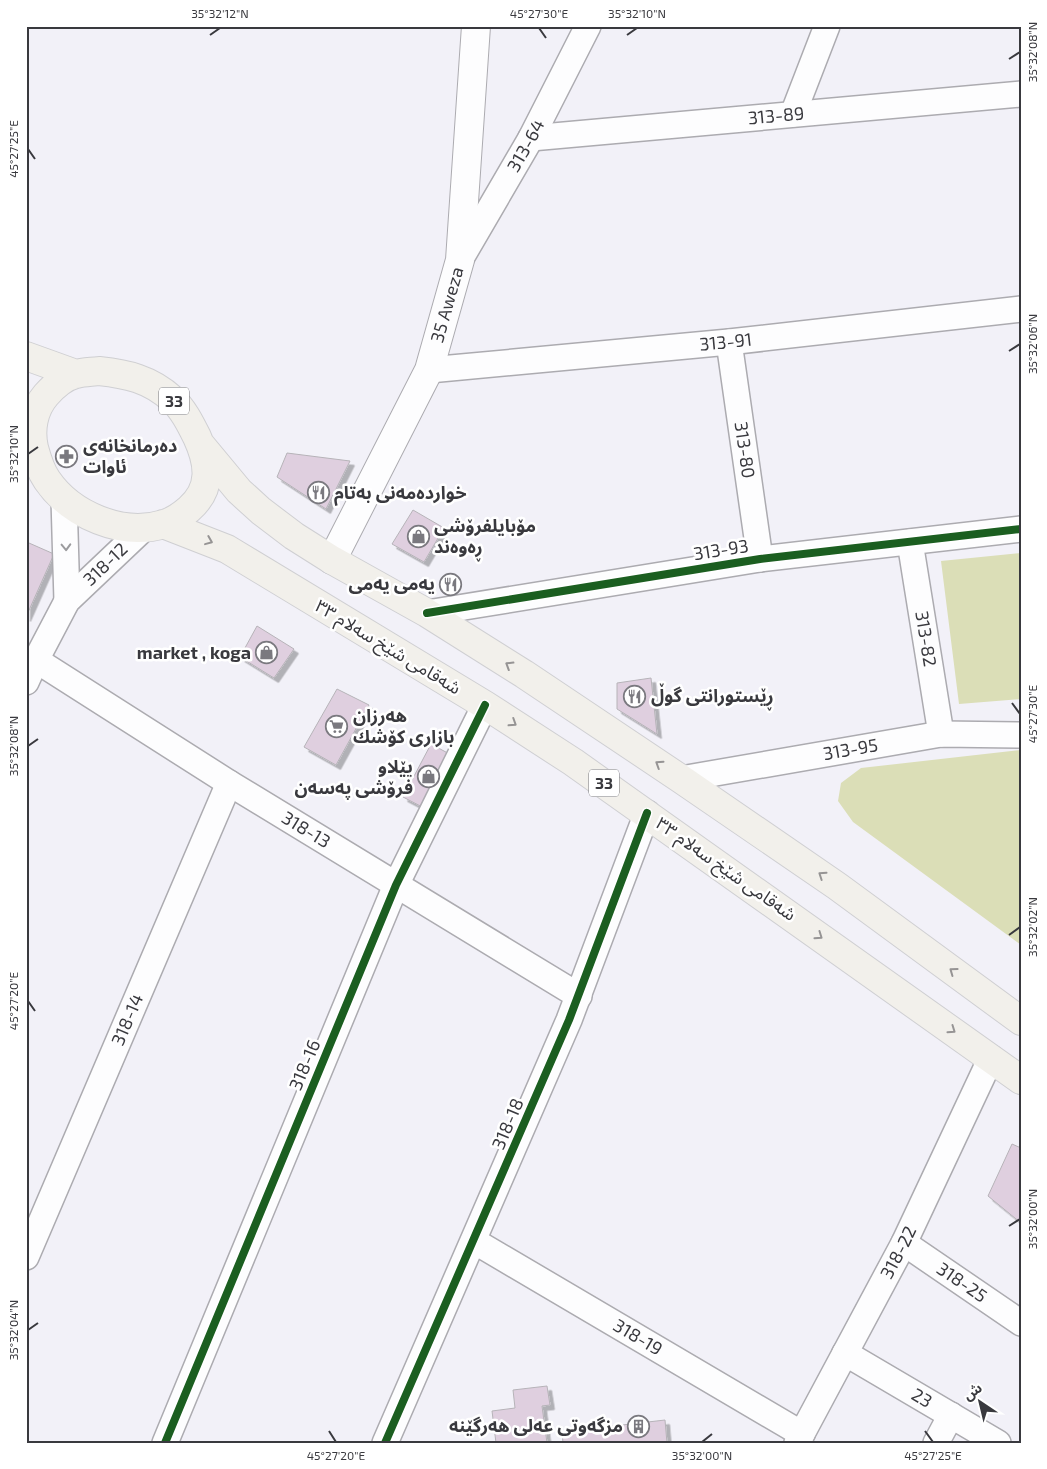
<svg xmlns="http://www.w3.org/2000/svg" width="1047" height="1469" viewBox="0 0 1047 1469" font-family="'Exo 2','Noto Sans Arabic',sans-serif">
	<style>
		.green { fill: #dbdeb7 }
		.building { fill: #dfcfdf; stroke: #b6b3b8; filter: url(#shadow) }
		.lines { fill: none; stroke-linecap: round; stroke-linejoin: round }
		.minor-casing { stroke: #acabb0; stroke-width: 28 }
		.tertiary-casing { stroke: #acabb0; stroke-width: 30 }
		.primary-casing { stroke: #cfcfd2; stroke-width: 30 }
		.minor { stroke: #fdfdfe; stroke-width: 25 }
		.tertiary { stroke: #fdfdfe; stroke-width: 28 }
		.primary { stroke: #f2f0eb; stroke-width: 28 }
		.cycleway-casing { stroke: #fff; stroke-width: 11 }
		.cycleway { stroke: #1b5e20; stroke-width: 8 }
		.oneway { stroke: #969494 }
		.oneway2 { stroke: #9b9b9e }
		.ticks { fill: none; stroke: #39393e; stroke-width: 2 }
		.labels { text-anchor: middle; stroke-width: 5; stroke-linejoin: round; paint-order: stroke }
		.shield { fill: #fff; stroke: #747478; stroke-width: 1 }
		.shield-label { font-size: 16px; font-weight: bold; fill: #39393e }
		.street-label { font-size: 18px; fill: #39393e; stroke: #fff }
		.poi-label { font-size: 18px; font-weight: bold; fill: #39393e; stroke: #fff; text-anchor: start }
		.neatline { fill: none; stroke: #39393e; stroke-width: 2 }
		.ticks-label { font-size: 12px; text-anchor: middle; fill: #39393e }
	</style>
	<defs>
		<filter id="shadow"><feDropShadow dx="4.5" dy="4.5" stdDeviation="0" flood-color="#0004"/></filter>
	</defs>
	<rect width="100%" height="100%" fill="#f2f1f8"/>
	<!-- green -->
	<path class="green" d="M1021,553V699L959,704L941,561Z
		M1021,750V945L853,822L838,801L841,783L861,768Z"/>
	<!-- building -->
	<path class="building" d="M287,453L350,461L326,509L277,477Z
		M413,510L444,528L424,562L392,544Z
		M29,543L54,554L26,617V545Z
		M257,626L294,649L274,678L240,657Z
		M651,678L657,734L617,709V683Z
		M337,689L369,705L336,765L304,747Z
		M431,744L455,757L428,810L403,797Z
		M1012,1144L1021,1148V1223L988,1196Z
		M547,1386L550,1405L542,1406L547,1443H496L492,1411L515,1408L513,1390Z
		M665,1420L667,1443H563L562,1432Z"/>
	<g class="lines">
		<defs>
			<g id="minor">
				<path d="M793,114L827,26"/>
				<path id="s1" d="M531,138L1021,94"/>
				<path id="s2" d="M460,260L531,138L588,26"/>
				<path id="s3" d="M729,342L760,559"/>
				<path id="s4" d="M429,370L729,342L1021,309"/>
				<path d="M64,499L67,601"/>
				<path id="s5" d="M910,542L941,734"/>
				<path d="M427,613L760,559L1021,529"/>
				<path id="s6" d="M36,660L229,783L579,996"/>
				<path id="s7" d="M26,682L36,660L67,601L144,528"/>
				<path id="s8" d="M681,779L941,734L1021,735"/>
				<path id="s9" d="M474,1241L802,1434"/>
				<path id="s10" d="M904,1243L1021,1323"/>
				<path id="s11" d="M26,1257L229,783"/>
				<path id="s12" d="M845,1353L998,1443"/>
				<path d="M165,1443L396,885L485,705"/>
				<path d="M385,1443L569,1020L647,813"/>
				<path id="s13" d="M797,1443L904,1243L991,1058"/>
				<path d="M936,1443L951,1415"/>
			</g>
			<g id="tertiary">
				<path id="s14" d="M332,560L429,370L460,260L476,26"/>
			</g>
			<path id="primary" d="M26,356L76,374
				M99,371C127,374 150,379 172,399C183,409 190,423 197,437C209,463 213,488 189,509C181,516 174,521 164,524C122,537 71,515 47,480C40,470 37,459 34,448C30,430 33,410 46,395C54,386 64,377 76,374C83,372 92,372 99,371Z
				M200,444L239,491L261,511L294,536L332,560L427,613L524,674L681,779L837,886L1021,1021
				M163,524L227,549L485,705L573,762L1021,1080"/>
		</defs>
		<!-- minor casing -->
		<use href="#minor" class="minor-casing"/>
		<!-- tertiary casing -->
		<use href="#tertiary" class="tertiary-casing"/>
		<!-- primary casing -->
		<use href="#primary" class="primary-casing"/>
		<!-- minor -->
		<use href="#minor" class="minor"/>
		<!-- tertiary -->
		<use href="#tertiary" class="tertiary"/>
		<!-- primary -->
		<use href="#primary" class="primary"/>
		<defs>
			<path id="cycleway" d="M427,613L760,559L1021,529
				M165,1443L396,885L485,705
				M385,1443L569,1020L647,813"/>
		</defs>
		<!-- cycleway casing -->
		<use href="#cycleway" class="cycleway-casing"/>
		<!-- cycleway -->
		<use href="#cycleway" class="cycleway"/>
	</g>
	<!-- one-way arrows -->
	<defs><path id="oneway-chevron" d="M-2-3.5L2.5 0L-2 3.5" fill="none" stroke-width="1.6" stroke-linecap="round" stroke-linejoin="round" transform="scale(1.25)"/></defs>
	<g class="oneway">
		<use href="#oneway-chevron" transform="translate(209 541) rotate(22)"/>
		<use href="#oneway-chevron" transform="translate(509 665) rotate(-148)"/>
		<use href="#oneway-chevron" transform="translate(513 723) rotate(33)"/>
		<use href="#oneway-chevron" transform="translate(659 764) rotate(-147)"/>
		<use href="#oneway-chevron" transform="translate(822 875) rotate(-146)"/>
		<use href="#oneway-chevron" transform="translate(819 936) rotate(35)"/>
		<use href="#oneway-chevron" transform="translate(953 971) rotate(-144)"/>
		<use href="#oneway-chevron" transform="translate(952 1030) rotate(35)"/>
	</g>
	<use class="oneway2" href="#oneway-chevron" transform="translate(66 547) rotate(88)"/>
	<!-- ticks -->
	<path class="ticks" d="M539,28L546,38M210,35L220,28M627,35L637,28M1009,59L1020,52M28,149L35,159M1009,351L1020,344M28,454L38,447M1012,703L1020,714M28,746L38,739M1009,935L1020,927M28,1001L35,1011M1009,1226L1020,1219M28,1330L38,1323M329,1431L336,1442M925,1431L933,1442M702,1442L712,1434"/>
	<!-- icons -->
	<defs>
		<symbol id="pharmacy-ring" viewBox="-11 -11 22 22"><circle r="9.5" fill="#fff" stroke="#7a797f" stroke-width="1.5"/><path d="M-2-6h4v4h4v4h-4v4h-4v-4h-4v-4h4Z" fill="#7a797f"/></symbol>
		<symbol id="restaurant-ring" viewBox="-11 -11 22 22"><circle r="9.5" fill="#fff" stroke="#7a797f" stroke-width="1.5"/><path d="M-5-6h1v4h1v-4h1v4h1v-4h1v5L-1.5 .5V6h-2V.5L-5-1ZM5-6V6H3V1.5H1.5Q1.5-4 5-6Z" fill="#7a797f"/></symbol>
		<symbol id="shop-ring" viewBox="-11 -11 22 22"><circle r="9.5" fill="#fff" stroke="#7a797f" stroke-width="1.5"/><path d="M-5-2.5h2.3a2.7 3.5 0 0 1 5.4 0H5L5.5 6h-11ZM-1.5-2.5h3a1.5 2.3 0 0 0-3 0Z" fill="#7a797f"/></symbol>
		<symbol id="supermarket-ring" viewBox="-11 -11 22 22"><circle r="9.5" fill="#fff" stroke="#7a797f" stroke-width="1.5"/><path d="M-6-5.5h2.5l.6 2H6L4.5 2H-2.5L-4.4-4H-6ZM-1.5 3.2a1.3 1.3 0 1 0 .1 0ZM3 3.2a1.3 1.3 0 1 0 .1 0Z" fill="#7a797f"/></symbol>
		<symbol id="building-ring" viewBox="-11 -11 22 22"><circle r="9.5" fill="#fff" stroke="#7a797f" stroke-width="1.5"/><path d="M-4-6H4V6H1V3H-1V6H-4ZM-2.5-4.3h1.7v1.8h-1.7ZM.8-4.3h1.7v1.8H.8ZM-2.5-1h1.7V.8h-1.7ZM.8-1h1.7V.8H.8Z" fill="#7a797f"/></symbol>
	</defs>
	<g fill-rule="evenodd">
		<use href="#pharmacy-ring" x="54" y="444" width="25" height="25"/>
		<use href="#restaurant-ring" x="306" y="480" width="25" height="25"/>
		<use href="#shop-ring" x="406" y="524" width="25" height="25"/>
		<use href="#restaurant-ring" x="438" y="572" width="25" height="25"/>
		<use href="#shop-ring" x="254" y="640" width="25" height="25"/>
		<use href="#restaurant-ring" x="622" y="684" width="25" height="25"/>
		<use href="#supermarket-ring" x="324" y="714" width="25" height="25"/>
		<use href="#shop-ring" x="416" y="764" width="25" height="25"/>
		<use href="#building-ring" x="626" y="1414" width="25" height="25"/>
	</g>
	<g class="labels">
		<!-- shield labels -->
		<g class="shield">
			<rect x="159" y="387.5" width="30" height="27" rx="4"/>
			<rect x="589" y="769.5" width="30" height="27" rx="4"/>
		</g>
		<g class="shield-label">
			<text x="174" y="407">33</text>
			<text x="604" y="789">33</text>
		</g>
		<!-- street labels -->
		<g class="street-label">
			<text dy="6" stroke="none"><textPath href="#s1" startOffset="246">313-89</textPath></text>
			<text dy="6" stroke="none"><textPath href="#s2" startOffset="132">313-64</textPath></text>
			<text dy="6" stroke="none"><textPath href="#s14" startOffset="281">35 Aweza</textPath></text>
			<text dy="6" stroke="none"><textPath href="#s4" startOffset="298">313-91</textPath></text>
			<text dy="6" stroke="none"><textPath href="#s3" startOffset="109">313-80</textPath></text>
			<text transform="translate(721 550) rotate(-9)" y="6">313-93</text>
			<text dy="6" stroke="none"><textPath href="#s7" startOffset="144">318-12</textPath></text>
			<text dy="6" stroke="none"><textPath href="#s5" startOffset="98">313-82</textPath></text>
			<text transform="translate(388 647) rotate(31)" y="6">شەقامی شێخ سەلام ٣٣</text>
			<text dy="6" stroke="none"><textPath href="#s8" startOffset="172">313-95</textPath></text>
			<text dy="6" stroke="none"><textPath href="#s6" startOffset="319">318-13</textPath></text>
			<text transform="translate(726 869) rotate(35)" y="6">شەقامی شێخ سەلام ٣٣</text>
			<text dy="6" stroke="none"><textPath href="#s11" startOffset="258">318-14</textPath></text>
			<text transform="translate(305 1065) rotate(-67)" y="6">318-16</text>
			<text transform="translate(508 1124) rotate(-67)" y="6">318-18</text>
			<text dy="6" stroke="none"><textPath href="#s13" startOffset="216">318-22</textPath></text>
			<text dy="6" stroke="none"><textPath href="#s10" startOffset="70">318-25</textPath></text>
			<text dy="6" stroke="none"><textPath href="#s9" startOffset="190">318-19</textPath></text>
			<text dy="6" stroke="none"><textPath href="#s12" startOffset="89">23</textPath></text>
		</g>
		<!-- poi labels -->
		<g class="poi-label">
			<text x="83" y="452">دەرمانخانەی<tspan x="83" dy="21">ئاوات</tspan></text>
			<text x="334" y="499">خواردەمەنی بەتام</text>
			<text x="434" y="532">مۆبایلفرۆشی<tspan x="434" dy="21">ڕەوەند</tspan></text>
			<text x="435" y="590" text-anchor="end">یەمی یەمی</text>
			<text x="251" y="659" text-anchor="end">market , koga</text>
			<text x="651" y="702">ڕێستورانتی گوڵ</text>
			<text x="353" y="722">هەرزان<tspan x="353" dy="21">بازاری کۆشك</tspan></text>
			<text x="413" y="773" text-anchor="end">پێلاو<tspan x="413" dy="21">فرۆشی پەسەن</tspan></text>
			<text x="623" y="1432" text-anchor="end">مزگەوتی عەلی هەرگێنە</text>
		</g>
	</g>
	<!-- border -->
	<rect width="1047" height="1469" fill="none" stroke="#ffffff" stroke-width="55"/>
	<!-- north arrow -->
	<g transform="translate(980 1402) rotate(325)" stroke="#ffffff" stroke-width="4" paint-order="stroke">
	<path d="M0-4L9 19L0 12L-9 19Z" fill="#39393e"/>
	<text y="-8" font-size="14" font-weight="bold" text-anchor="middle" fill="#39393e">ش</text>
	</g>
	<rect x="28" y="28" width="992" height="1414" class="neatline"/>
	<g class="ticks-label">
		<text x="220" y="18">35°32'12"N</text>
		<text x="539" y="18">45°27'30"E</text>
		<text x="637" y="18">35°32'10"N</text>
		<text transform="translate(1033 52) rotate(-90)" y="4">35°32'08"N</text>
		<text transform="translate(14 149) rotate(-90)" y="4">45°27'25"E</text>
		<text transform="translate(1033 344) rotate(-90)" y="4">35°32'06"N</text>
		<text transform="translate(14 454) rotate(-90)" y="4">35°32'10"N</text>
		<text transform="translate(1033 714) rotate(-90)" y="4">45°27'30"E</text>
		<text transform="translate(14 746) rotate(-90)" y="4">35°32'08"N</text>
		<text transform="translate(1033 927) rotate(-90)" y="4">35°32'02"N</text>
		<text transform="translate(14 1001) rotate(-90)" y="4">45°27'20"E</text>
		<text transform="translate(1033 1219) rotate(-90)" y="4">35°32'00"N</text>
		<text transform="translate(14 1330) rotate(-90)" y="4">35°32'04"N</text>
		<text x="336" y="1460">45°27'20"E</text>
		<text x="702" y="1460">35°32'00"N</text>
		<text x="933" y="1460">45°27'25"E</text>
	</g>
</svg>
